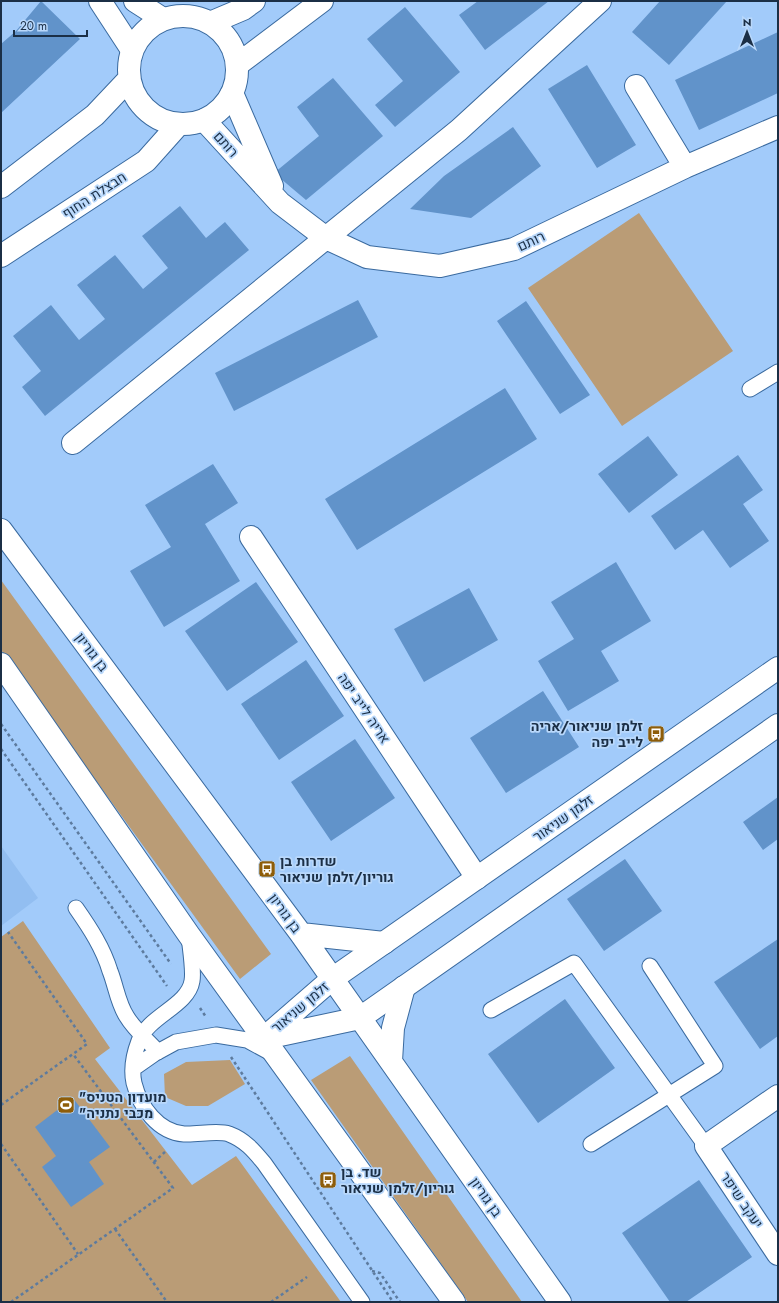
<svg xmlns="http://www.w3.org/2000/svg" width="779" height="1303" viewBox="0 0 779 1303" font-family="Jost,Heebo,sans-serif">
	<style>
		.built { fill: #92bef1 }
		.green { fill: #ba9c76 }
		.building { fill: #6193ca }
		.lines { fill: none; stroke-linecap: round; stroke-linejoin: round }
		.service-casing { stroke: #3a6a9f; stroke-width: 17 }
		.minor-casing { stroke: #3a6a9f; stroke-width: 24 }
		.tertiary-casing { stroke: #3a6a9f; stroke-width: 24 }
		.secondary-casing { stroke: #3a6a9f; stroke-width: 24 }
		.path { stroke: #5d7b9e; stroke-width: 2.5; stroke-dasharray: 3 3; stroke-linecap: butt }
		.service { stroke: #fff; stroke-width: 15 }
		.minor { stroke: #fff; stroke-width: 22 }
		.tertiary { stroke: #fff; stroke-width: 22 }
		.secondary { stroke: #fff; stroke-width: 22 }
		.labels { text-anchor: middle; stroke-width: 3.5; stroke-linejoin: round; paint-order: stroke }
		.street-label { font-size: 14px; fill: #1b2f46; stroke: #b9d8fb }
		.poi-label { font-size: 14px; font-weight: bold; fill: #1b2f46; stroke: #b9d8fb; text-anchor: start }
	</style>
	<rect width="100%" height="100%" fill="#a2cbfa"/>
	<!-- built -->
	<path class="built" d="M1,846L38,898L1,926Z"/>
	<!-- green -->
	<path class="green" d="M639,213L733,351L622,426L528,288Z
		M1,580L271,954L240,979L1,650Z
		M23,921L110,1048L95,1059L192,1185L236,1156L341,1302H1V937Z
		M350,1056L522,1302H468L311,1080Z
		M230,1060L245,1084L208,1106H186L165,1097L164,1074L186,1062Z"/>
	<!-- building -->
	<path class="building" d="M41,1L80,39L1,113V44L16,31Z
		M478,1H549L485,50L459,15Z
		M660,1H727L669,65L632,32Z
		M405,7L460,72L395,127L375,105L403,81L367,39Z
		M778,32V93L699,130L675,80Z
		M587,65L636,145L597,168L548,89Z
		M333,78L383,136L306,200L274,173L319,136L297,107Z
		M513,127L541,166L471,218L410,209L444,176Z
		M180,206L206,238L225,222L249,250L45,416L22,387L41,371L13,336L51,305L79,340L105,319L77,285L115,255L143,289L168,268L142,236Z
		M358,300L378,337L234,411L215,373Z
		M526,301L590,395L560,414L497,321Z
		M505,388L537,439L357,550L325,499Z
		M648,436L678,475L629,513L598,474Z
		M738,455L763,490L743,504L769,541L730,568L703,530L675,550L651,516Z
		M213,464L238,503L205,524L240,581L164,627L130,571L171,547L145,505Z
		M616,562L651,621L601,651L619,681L568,711L538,661L574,639L551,602Z
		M256,582L298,642L227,691L185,631Z
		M469,588L498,640L424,682L394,629Z
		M306,660L344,716L279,760L241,704Z
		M543,691L579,747L506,793L470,738Z
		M355,739L395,798L331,841L291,782Z
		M778,797V839L763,850L743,822Z
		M625,859L662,911L604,951L567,899Z
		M778,939V1036L760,1049L714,982Z
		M565,999L615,1068L538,1123L488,1054Z
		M73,1098L110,1147L89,1162L104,1184L71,1207L42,1167L56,1156L35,1127Z
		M699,1180L752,1257L686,1302H670L622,1233Z"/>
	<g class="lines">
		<defs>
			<path id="service" d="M750,389L778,372
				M76,908C90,928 103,948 110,971C116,986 118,1004 127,1017C134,1029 148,1041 158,1052
				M189,936C190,947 194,971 192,981C188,1006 148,1016 139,1041C134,1054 131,1069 134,1083C140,1107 158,1132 184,1134C197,1135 217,1130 229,1134C245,1140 254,1151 264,1163L362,1302
				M491,1010L574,963L706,1146
				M134,1068L154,1054L176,1042L216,1035L247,1040L271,1053
				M591,1144L715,1066L650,966"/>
			<path id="minor" d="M100,1L132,50
				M135,1L163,19
				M636,86L685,167
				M232,93L272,186
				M204,120L280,203L326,238L367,257L440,266L514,249L685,167L778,127
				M73,443L459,130L600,1
				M251,537L477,878
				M778,1096L706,1146L778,1254"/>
			<path id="tertiary" d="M129 70a54 54 0 1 1 108 0a54 54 0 1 1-108 0Z
				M210,23L243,9L254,1
				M237,65L322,1
				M1,187L95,115L129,79
				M1,256L146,161L179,124
				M266,1038L360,1018L778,725
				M263,1039L332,979L778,668"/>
			<path id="secondary" d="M1,530L301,934L560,1302
				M1,664L189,935L454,1302
				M301,934L384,943
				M391,1061L393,1028L404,987"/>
		</defs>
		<!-- service casing -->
		<use href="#service" class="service-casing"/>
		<!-- minor casing -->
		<use href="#minor" class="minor-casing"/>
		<!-- tertiary casing -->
		<use href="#tertiary" class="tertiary-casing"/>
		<!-- secondary casing -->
		<use href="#secondary" class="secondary-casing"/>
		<!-- path -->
		<path class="path" d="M1,724L171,964
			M1,749L167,986
			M200,1008L206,1017
			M231,1057L393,1302
			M1,1105L87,1044L8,932
			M1,1144L78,1254
			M154,1162L167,1150
			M115,1229L167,1302
			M372,1271L380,1273L400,1302
			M11,1302L173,1188L73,1054
			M271,1302L307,1277"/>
		<!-- service -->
		<use href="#service" class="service"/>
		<!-- minor -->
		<use href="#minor" class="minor"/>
		<!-- tertiary -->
		<use href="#tertiary" class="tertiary"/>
		<!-- secondary -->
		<use href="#secondary" class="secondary"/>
	</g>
	<!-- icons -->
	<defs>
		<symbol id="bus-square" viewBox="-11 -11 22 22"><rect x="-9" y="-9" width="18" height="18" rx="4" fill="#8e5d09" stroke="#b9d8fb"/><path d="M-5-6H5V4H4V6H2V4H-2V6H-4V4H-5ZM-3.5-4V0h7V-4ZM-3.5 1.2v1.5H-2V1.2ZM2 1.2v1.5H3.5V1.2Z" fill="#fff"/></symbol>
		<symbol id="stadium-square" viewBox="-11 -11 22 22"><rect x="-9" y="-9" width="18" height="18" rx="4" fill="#8e5d09" stroke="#b9d8fb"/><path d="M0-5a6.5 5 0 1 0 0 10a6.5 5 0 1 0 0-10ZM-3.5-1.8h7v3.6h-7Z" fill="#fff"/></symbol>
	</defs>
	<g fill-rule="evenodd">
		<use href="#bus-square" x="646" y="724" width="20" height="20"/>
		<use href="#bus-square" x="257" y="859" width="20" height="20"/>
		<use href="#stadium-square" x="56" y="1095" width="20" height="20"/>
		<use href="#bus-square" x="318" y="1170" width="20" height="20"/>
	</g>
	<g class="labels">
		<!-- street labels -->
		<g class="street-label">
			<text transform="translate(226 144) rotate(48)" y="5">רותם</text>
			<text transform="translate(94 195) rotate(-33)" y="5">חבצלת החוף</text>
			<text transform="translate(531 241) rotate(-25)" y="5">רותם</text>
			<text transform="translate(92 652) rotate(53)" y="5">בן גוריון</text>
			<text transform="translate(364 708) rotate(56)" y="5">אריה לייב יפה</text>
			<text transform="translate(563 818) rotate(-35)" y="5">זלמן שניאור</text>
			<text transform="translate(285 913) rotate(54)" y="5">בן גוריון</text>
			<text transform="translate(300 1007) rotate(-40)" y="5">זלמן שניאור</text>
			<text transform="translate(486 1197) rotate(55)" y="5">בן גוריון</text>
			<text transform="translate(742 1200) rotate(56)" y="5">יעקב שיפר</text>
		</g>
		<!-- poi labels -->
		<g class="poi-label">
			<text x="643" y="731" text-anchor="end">זלמן שניאור/אריה<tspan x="643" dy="16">לייב יפה</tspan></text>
			<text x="280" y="866">שדרות בן<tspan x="280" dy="16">גוריון/זלמן שניאור</tspan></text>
			<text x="79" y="1102">"מועדון הטניס<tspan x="79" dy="16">"מכבי נתניה</tspan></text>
			<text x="341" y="1177">שד. בן<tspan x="341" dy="16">גוריון/זלמן שניאור</tspan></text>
		</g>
	</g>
	<!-- border -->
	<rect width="779" height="1303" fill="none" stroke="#1b2f46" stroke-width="4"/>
	<!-- north arrow -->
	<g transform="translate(747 32)" stroke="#b9d8fb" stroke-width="3" paint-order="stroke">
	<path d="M0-3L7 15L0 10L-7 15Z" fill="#1b2f46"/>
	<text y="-6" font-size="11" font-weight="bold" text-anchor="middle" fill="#1b2f46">N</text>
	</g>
	<!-- scale -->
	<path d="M14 30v6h73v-6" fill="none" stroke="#1b2f46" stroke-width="2"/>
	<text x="20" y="30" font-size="12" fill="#1b2f46" stroke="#b9d8fb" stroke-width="3" paint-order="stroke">20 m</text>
</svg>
